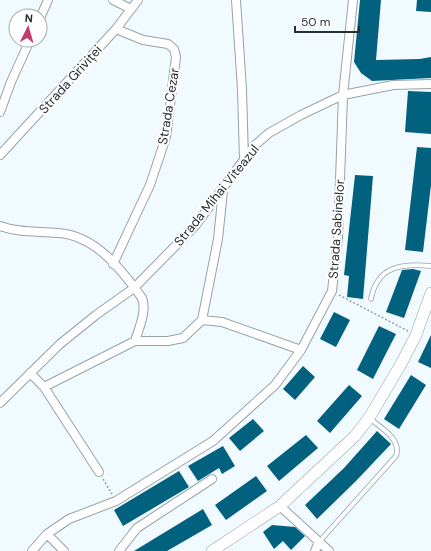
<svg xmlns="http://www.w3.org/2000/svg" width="431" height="551" viewBox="0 0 431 551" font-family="'DM Sans',sans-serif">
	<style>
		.building { fill: #036180 }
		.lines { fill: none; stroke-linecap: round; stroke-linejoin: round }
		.lane-casing { stroke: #95a3aa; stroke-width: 5.5 }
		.street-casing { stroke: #95a3aa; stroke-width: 10 }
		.secondary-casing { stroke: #95a3aa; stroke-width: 12 }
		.path { stroke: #989fa3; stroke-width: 1.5; stroke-dasharray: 2 2; stroke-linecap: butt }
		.lane { stroke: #fff; stroke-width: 4 }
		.street { stroke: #fff; stroke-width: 8 }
		.secondary { stroke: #fff; stroke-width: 11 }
		.labels { text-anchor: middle; stroke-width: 4; stroke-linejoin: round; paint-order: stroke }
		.street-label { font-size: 13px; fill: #292e31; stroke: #fff }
	</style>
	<rect width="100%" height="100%" fill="#f1faff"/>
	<!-- building -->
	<path class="building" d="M360,0H381L376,60L420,59L431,57V78L372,81L361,73L354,62Z
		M417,0H431V12L416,11Z
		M408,91L431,92V134L405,132Z
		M417,147L431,148V185L423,252L405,250Z
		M355,175L373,176L363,299L347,297L349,276L344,275Z
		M413,269L421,271L404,318L386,312L402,270Z
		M334,312L350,320L336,347L320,339Z
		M379,326L396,334L373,379L357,370Z
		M431,335V368L418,362Z
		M303,366L315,377L295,400L283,389Z
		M411,375L426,385L399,429L384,419Z
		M349,385L362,396L330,433L317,421Z
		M253,419L264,431L240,451L229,438Z
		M377,431L391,444L356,481L317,519L305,505L344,468Z
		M306,435L318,448L279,481L267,466Z
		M223,446L235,466L222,474L219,468L198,481L188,466Z
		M179,471L189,487L123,526L114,510Z
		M256,476L267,491L226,520L215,505Z
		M203,509L212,525L167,551H134Z
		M272,525L295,527L305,536L291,550L283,541L274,549L263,532Z"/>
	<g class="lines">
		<defs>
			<path id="lane" d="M371,299C377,266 402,263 431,266
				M319,542L396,456C402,439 380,427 369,418"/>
			<path id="street" d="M113,0L131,9
				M236,0L242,89L244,160
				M40,18L48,0
				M0,112L11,82L30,40
				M0,155L116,29L138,0
				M0,226C19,233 38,231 58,233C95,235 122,270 142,298C147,311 139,328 135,341
				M113,264L150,185L166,137L176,57L174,49L168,44L143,40L116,29
				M202,320L218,239L223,191
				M30,373L44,387L99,472
				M44,387L135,341H168L183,338L202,320L222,322L301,350
				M0,403L60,344L96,315L134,288L195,226L254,146L269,133L301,115L343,95L393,85L431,84
				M280,506L329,551
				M47,534L64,551
				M32,551L47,534L69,519L116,501L213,441L275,385L301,350L332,291L338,237L343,95L353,0
				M119,551L137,528L212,479
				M315,551L319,542"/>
			<path id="secondary" d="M212,551L280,506L355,436L369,418L401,364L416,335L431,293"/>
		</defs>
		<!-- lane casing -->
		<use href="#lane" class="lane-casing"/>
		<!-- street casing -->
		<use href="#street" class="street-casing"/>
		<!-- secondary casing -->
		<use href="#secondary" class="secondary-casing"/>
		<!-- path -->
		<path class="path" d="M339,295L408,331
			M103,479L112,494"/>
		<!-- lane -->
		<use href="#lane" class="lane"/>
		<!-- street -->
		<use href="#street" class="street"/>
		<!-- secondary -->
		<use href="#secondary" class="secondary"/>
	</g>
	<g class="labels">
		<!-- street labels -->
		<g class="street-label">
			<text transform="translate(70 79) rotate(-48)" y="5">Strada Griviței</text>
			<text transform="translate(168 106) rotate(-81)" y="5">Strada Cezar</text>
			<text transform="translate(216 195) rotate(-51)" y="5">Strada Mihai Viteazul</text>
			<text transform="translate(336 229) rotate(-86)" y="5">Strada Sabinelor</text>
		</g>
	</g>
	<!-- north arrow -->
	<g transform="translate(28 28) rotate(5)"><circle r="19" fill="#ffffff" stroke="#a9abad"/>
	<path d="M0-3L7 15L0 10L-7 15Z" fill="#c5396e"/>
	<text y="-6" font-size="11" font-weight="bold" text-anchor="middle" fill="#292e31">N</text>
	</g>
	<!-- scale -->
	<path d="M295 26v6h64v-6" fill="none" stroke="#292e31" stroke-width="2"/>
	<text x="301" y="26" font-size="12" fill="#292e31" stroke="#ffffff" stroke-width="3" paint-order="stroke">50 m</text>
</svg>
